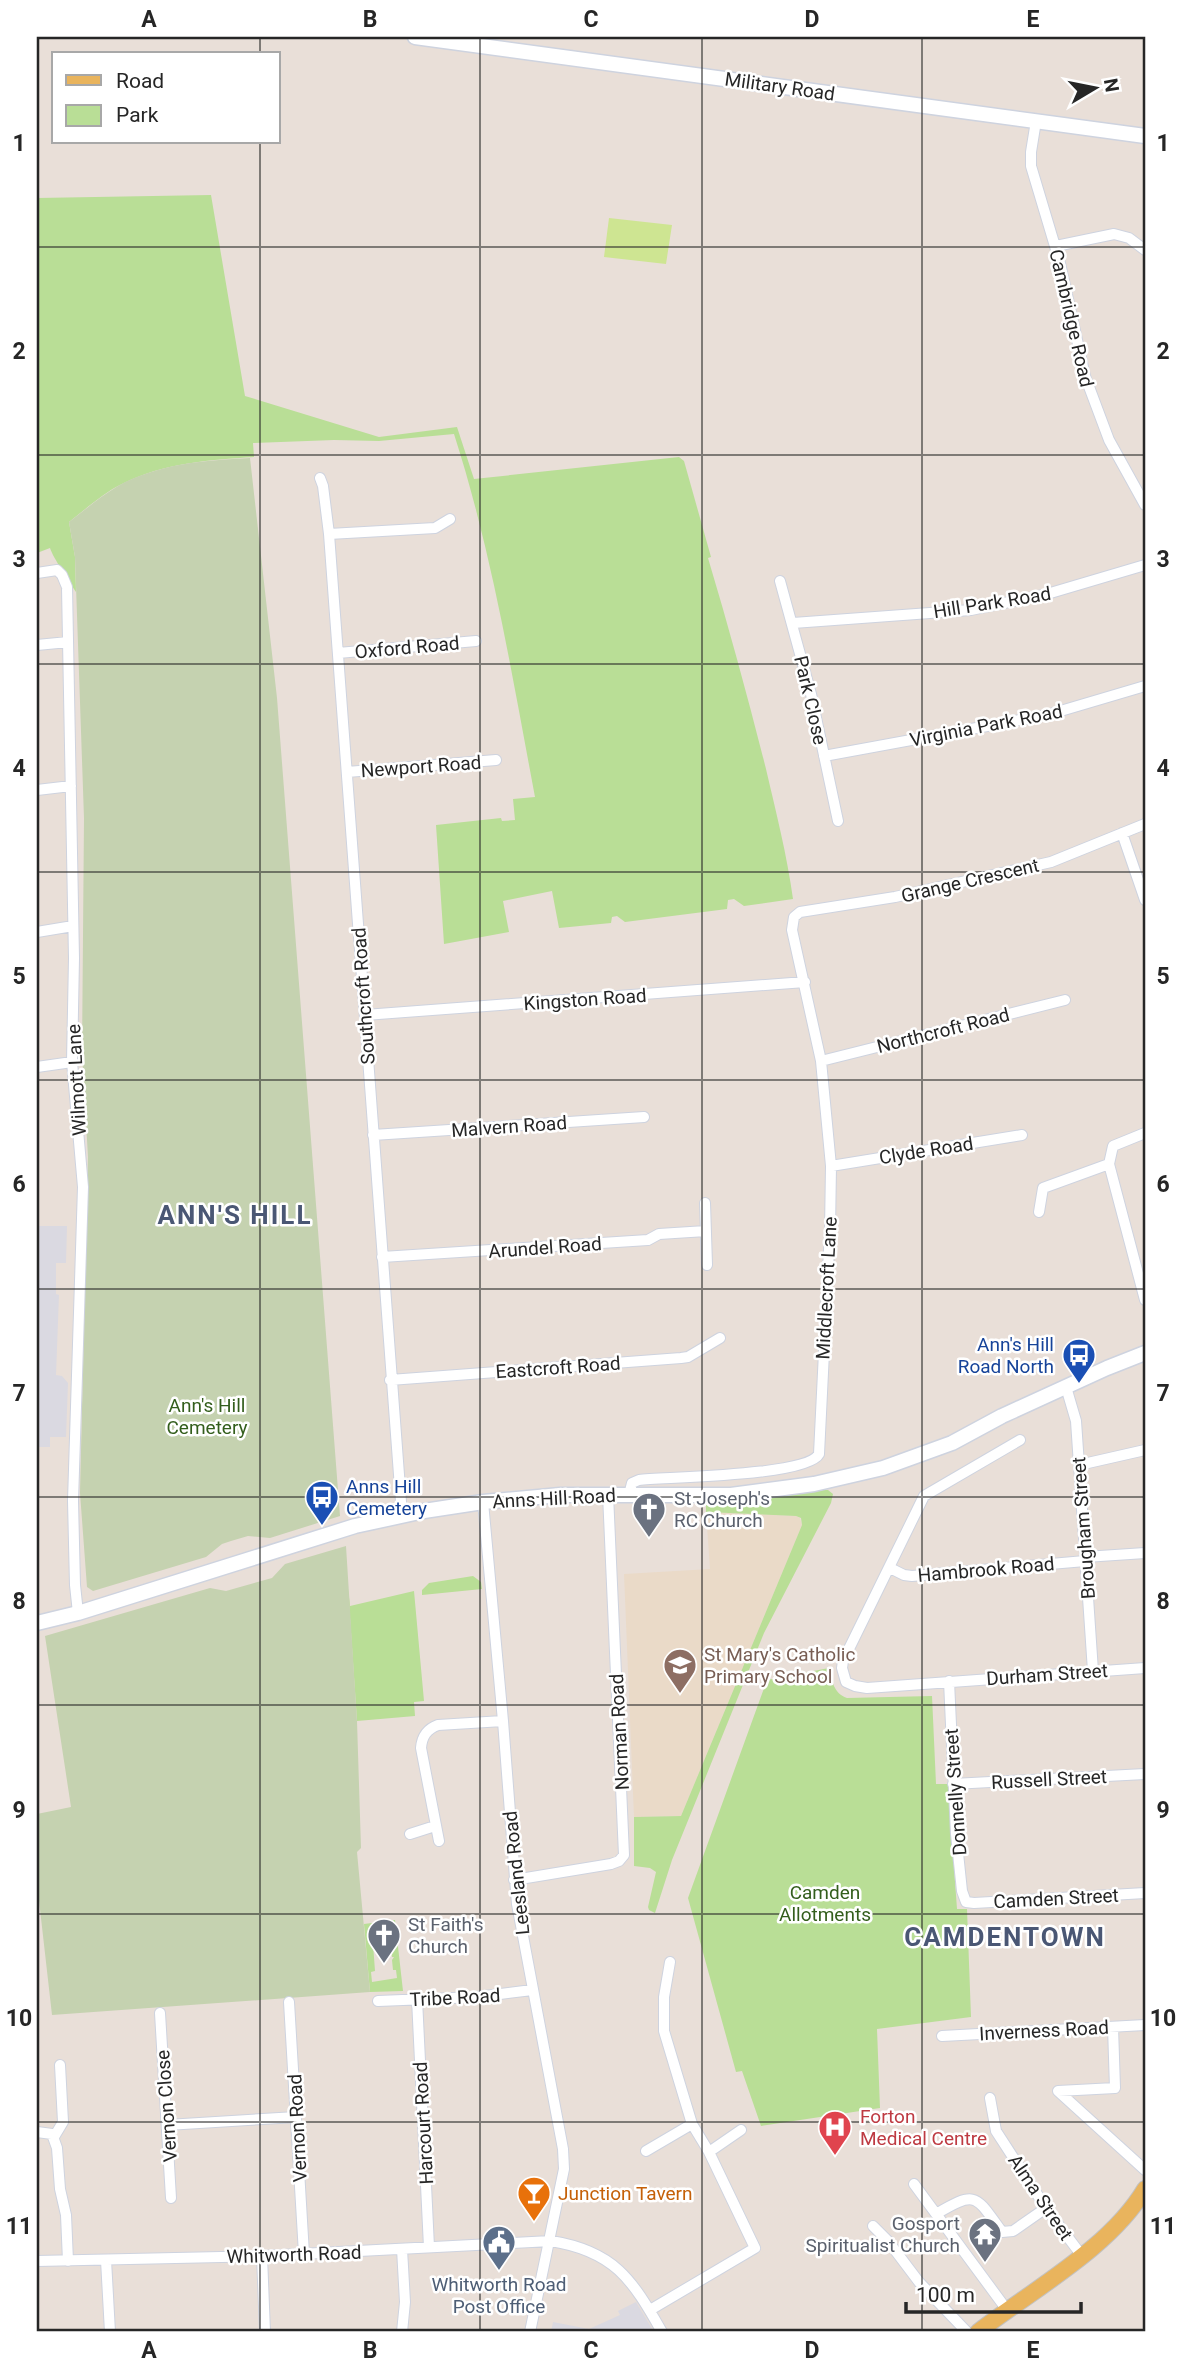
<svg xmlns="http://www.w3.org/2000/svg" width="1182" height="2369" viewBox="0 0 1182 2369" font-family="Roboto,sans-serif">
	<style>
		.industrial { fill: #dad9e1 }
		.education { fill: #eadac8 }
		.green { fill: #b9de96; fill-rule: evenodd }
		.cemetery { fill: #c5d2b0 }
		.pitch { fill: #cee592 }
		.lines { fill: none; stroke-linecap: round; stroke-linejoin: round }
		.street-casing { stroke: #ced3df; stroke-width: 12 }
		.secondary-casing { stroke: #ced3df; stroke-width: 17 }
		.primary-casing { stroke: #c2c2c2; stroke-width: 18 }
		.street { stroke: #fff; stroke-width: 10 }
		.secondary { stroke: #fff; stroke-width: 14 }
		.primary { stroke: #e9b45d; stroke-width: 16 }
		.grid { fill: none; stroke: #262626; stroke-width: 2; stroke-opacity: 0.55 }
		.labels { text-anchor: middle; stroke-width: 5; stroke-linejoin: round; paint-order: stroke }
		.street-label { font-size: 19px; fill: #262626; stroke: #fff }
		.transit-label { font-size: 19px; fill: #164399; stroke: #fff; text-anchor: end }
		.park-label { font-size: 19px; fill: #335e1c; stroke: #fff }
		.worship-label { font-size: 19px; fill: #5b616d; stroke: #fff; text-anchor: start }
		.education-label { font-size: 19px; fill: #785e54; stroke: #fff; text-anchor: start }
		.health-label { font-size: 19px; fill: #be3a42; stroke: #fff; text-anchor: start }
		.food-label { font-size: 19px; fill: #c56008; stroke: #fff; text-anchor: start }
		.service-label { font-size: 19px; fill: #4e5e75; stroke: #fff }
		.district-label { font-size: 26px; font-weight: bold; letter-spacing: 2px; fill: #4a5774; stroke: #fff }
		.neatline { fill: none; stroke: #262626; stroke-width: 2.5 }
		.grid-label { font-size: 23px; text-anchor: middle; font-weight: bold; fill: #262626 }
	</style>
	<rect width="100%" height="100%" fill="#e9dfd8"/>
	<!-- industrial -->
	<path class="industrial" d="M37,1226H67L66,1263H56V1294L59,1295L56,1375L62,1376L68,1383L66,1437H50V1447H37Z
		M636,2302L654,2332H551L553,2322L589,2329L620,2315L618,2311Z"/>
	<!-- education -->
	<path class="education" d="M706,1512L796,1516L800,1518L802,1525L681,1816L634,1817L624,1574L710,1569Z"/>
	<!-- green -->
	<path class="green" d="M211,195L245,396L379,437L457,427L474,479L679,457L684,461L711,557L708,558C729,628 748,698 766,769C776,812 787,855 793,899L744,906L734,899L728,900L727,909L625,922L617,916L612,917L611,923L559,928L552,891L503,901L509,932L444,944L436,825L501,818L502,821L515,820L513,799L535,797C512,675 492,552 454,434L379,441L334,440L253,443L254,457C209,460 163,463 122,484C103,493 86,509 69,522L75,557L76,592C70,582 53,558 50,548L37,553V198Z
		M823,1490H828L833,1494L831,1503L764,1633L672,1860L655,1913L649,1910L648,1907L656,1872L650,1868L634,1866V1817L681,1816L802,1525L801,1518L796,1516L706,1512V1503Z
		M473,1576L481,1582L482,1589L422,1595V1590L429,1583Z
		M348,1588L350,1606L414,1591L424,1701L414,1702L415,1716L357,1721Z
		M829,1668C832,1680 833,1693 847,1698L932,1696L936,1784H948L957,1909H967L971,2017L877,2029L880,2108L761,2126L742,2071L736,2072L688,1898L767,1680Z
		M395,1920L403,1991L370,1992L364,1924ZM382,1939V1943L390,1942L392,1957H394L392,1960L393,1970H396L397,1978L372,1982L371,1972L375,1971L373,1944Z"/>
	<!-- cemetery -->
	<path class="cemetery" d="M250,458L277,698L340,1516L270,1538L248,1536L231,1541L222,1544L206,1557L93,1591L87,1587L80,1493L88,1157L82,1053L84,818L75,557L69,522C85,510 101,496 118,486C157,464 206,460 250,458Z
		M346,1546L357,1721L361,1848L357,1852L370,1992L52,2015L37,1883V1814L71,1807L45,1636L210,1588L226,1591L272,1578L285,1564Z"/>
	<!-- pitch -->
	<path class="pitch" d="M609,218L672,225L666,264L604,257Z"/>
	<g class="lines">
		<defs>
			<path id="street" d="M1036,121L1031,152V166L1060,263L1085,376L1109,440L1145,505
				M1056,246L1114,234L1129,238L1145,250
				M320,478L323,486L329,534L402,1515
				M329,534L435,528L450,519
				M37,573L57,570L62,575L67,587L74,958L72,1062L83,1187L73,1501L75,1585L78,1613
				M780,581L811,694L838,821
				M793,623L971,610L1047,594L1145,565
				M37,645L68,642
				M338,653L476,641
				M824,756L1047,715L1145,686
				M347,772L496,760
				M37,790L71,786
				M1122,833L1145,900
				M37,932L73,926
				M365,1015L805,982
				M821,1061L1065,1000
				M37,1067L72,1062
				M1145,1133L1113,1146L1109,1164L1145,1300
				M373,1135L644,1117
				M831,1166L1022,1135
				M705,1203L707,1265
				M1039,1212L1043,1188L1109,1164
				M382,1257L648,1240L659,1234L706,1231
				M390,1380L681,1358L688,1357L720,1338
				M1066,1387L1076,1421L1093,1671
				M1020,1440L924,1496L843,1661L842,1668L846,1682L855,1686L867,1688L1145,1668
				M1079,1465L1145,1450
				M629,1495L632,1483L639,1480C667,1477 808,1476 819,1454L830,1230L831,1166L821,1061L792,930L794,917L800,912L895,897L1051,862L1145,824
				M483,1502L503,1721L517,1904L563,2149L564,2169L530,2332
				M1085,1557L1145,1553
				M890,1568L904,1575L912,1576L1085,1561
				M949,1681L956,1834L962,1891L966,1902L974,1903L1145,1893
				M953,1784L1145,1774
				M410,1834L435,1826
				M439,1841L421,1748C422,1736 427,1729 438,1725L503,1721
				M514,1880L611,1864L619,1861L624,1855L608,1494
				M417,1999L429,2247
				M378,2001L477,1997L532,1990
				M289,2002L304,2254
				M160,2013L171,2198
				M1113,2027L1115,2088L1058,2091L1145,2170
				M942,2036L1145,2025
				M990,2098L996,2131L1046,2208L1082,2256
				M167,2125L296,2117
				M37,2132L52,2134L57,2148L60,2189L66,2215L68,2261
				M54,2137L63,2122L60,2065
				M646,2151L692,2124
				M709,2152L741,2130
				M914,2184L1007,2310
				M936,2214C977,2190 975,2195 1002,2232L1013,2231L1046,2208
				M873,2226L888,2241L919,2282L967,2332
				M402,2249L405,2302L402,2332
				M262,2256L265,2332
				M106,2260L110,2332
				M37,2261L262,2256L551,2241C614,2251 632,2279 662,2332
				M650,2310L755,2248L709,2152L692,2124L664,2031V1997L670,1962"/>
			<path id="secondary" d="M415,37L1145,136
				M37,1623L78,1613L355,1526L424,1511L483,1502L560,1495H731L814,1484L883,1468L952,1443L1002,1416L1107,1368L1145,1353"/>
			<path id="primary" d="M978,2332C1032,2290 1110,2248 1145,2189"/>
		</defs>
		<!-- street casing -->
		<use href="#street" class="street-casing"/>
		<!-- secondary casing -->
		<use href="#secondary" class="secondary-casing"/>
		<!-- primary casing -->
		<use href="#primary" class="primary-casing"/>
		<!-- street -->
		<use href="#street" class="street"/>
		<!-- secondary -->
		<use href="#secondary" class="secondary"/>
		<!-- primary -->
		<use href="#primary" class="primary"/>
	</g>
	<!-- grid -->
	<path class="grid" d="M260,37V54M480,37V2332M702,37V2332M922,37V2332M260,142V2332M37,247H1145M37,455H1145M37,664H1145M37,872H1145M37,1080H1145M37,1289H1145M37,1497H1145M37,1705H1145M37,1914H1145M37,2122H1145"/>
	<!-- icons -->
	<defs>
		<symbol id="bus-pin" viewBox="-11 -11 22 30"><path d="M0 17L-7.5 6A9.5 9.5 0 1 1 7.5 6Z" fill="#1a4fb4" stroke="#fff"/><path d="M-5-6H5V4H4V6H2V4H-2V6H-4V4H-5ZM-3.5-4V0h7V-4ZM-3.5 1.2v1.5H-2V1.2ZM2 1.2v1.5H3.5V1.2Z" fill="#fff"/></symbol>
		<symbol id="church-pin" viewBox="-11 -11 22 30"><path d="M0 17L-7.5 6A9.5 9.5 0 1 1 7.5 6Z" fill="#6b7280" stroke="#fff"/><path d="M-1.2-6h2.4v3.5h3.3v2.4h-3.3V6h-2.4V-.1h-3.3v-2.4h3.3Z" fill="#fff"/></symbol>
		<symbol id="school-pin" viewBox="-11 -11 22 30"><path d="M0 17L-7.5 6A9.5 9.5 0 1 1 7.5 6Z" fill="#8d6e63" stroke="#fff"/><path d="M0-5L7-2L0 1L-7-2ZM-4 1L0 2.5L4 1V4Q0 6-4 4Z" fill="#fff"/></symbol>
		<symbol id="hospital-pin" viewBox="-11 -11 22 30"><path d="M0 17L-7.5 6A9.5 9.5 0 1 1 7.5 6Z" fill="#e0444e" stroke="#fff"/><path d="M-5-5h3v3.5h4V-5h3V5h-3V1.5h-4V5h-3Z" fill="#fff"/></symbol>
		<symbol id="bar-pin" viewBox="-11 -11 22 30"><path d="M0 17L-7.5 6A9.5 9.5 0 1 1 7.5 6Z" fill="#e8710a" stroke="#fff"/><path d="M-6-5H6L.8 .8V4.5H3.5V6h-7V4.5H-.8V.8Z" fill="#fff"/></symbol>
		<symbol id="temple-pin" viewBox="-11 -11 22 30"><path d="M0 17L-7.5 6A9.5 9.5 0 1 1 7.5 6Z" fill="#6b7280" stroke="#fff"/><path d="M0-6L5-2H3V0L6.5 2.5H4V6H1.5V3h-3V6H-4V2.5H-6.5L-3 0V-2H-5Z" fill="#fff"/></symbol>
		<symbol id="civic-pin" viewBox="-11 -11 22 30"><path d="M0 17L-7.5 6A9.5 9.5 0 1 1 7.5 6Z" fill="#5c6f8a" stroke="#fff"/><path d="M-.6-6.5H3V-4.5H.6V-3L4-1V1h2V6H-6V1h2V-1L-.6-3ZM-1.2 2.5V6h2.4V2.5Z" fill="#fff"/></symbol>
	</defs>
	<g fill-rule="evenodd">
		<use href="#bus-pin" x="1060" y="1336" width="38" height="52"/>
		<use href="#bus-pin" x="303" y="1478" width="38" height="52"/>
		<use href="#church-pin" x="630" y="1490" width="38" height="52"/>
		<use href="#school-pin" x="661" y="1646" width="38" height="52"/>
		<use href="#church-pin" x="365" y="1916" width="38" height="52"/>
		<use href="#hospital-pin" x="816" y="2108" width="38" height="52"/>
		<use href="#bar-pin" x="515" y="2174" width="38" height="52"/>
		<use href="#temple-pin" x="966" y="2215" width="38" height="52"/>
		<use href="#civic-pin" x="480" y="2223" width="38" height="52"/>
	</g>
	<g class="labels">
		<!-- street labels -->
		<g class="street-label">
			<text transform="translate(780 86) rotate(8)" y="7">Military Road</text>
			<text transform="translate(1072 318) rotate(77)" y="7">Cambridge Road</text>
			<text transform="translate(992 602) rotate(-9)" y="7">Hill Park Road</text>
			<text transform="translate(407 647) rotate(-5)" y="7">Oxford Road</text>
			<text transform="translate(811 700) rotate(77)" y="7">Park Close</text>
			<text transform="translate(986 725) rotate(-11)" y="7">Virginia Park Road</text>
			<text transform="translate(421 766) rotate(-4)" y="7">Newport Road</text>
			<text transform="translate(970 880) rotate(-13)" y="7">Grange Crescent</text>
			<text transform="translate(363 996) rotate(-94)" y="7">Southcroft Road</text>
			<text transform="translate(585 999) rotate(-4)" y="7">Kingston Road</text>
			<text transform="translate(943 1030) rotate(-14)" y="7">Northcroft Road</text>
			<text transform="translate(76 1080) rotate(-93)" y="7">Wilmott Lane</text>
			<text transform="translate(509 1126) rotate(-4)" y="7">Malvern Road</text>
			<text transform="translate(926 1150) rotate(-9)" y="7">Clyde Road</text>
			<text transform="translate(545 1247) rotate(-4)" y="7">Arundel Road</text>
			<text transform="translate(826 1288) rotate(-87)" y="7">Middlecroft Lane</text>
			<text transform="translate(558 1367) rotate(-4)" y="7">Eastcroft Road</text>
			<text transform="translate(554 1498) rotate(-3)" y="7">Anns Hill Road</text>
			<text transform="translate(1083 1528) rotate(-94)" y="7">Brougham Street</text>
			<text transform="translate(986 1569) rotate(-5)" y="7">Hambrook Road</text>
			<text transform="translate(1047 1674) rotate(-4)" y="7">Durham Street</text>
			<text transform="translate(619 1732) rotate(-93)" y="7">Norman Road</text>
			<text transform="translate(1049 1779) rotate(-3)" y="7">Russell Street</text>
			<text transform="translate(955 1792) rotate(-94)" y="7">Donnelly Street</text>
			<text transform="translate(516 1873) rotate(-96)" y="7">Leesland Road</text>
			<text transform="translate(1056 1898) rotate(-3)" y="7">Camden Street</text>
			<text transform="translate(455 1997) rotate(-3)" y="7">Tribe Road</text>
			<text transform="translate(1044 2030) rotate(-3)" y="7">Inverness Road</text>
			<text transform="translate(166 2106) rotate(-94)" y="7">Vernon Close</text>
			<text transform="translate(423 2123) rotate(-93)" y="7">Harcourt Road</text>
			<text transform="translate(297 2128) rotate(-93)" y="7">Vernon Road</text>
			<text transform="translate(1041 2197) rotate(56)" y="7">Alma Street</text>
			<text transform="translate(294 2254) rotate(-2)" y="7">Whitworth Road</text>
		</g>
		<!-- transit labels -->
		<g class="transit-label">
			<text x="1054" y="1351">Ann's Hill<tspan x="1054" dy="22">Road North</tspan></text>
			<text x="346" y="1493" text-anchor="start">Anns Hill<tspan x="346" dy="22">Cemetery</tspan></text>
		</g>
		<!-- park labels -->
		<g class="park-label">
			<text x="207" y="1412">Ann's Hill<tspan x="207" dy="22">Cemetery</tspan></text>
			<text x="825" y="1899">Camden<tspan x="825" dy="22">Allotments</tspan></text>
		</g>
		<!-- worship labels -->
		<g class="worship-label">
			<text x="674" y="1505">St Joseph's<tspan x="674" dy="22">RC Church</tspan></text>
			<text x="408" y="1931">St Faith's<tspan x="408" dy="22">Church</tspan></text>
			<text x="960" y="2230" text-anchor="end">Gosport<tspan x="960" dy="22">Spiritualist Church</tspan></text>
		</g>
		<!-- education labels -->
		<g class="education-label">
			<text x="704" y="1661">St Mary's Catholic<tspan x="704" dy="22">Primary School</tspan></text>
		</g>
		<!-- health labels -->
		<g class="health-label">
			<text x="860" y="2123">Forton<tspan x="860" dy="22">Medical Centre</tspan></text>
		</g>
		<!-- food labels -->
		<g class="food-label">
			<text x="558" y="2200">Junction Tavern</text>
		</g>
		<!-- service labels -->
		<g class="service-label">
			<text x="499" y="2291">Whitworth Road<tspan x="499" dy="22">Post Office</tspan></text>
		</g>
		<!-- district labels -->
		<g class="district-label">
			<text x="235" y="1224">ANN'S HILL</text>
			<text x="1005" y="1946">CAMDENTOWN</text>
		</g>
	</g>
	<!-- border -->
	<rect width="1182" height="2369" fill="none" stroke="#ffffff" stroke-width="77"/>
	<!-- legend -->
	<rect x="52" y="52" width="228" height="91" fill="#ffffff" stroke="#a8a8a8" stroke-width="2"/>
	<rect x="66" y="75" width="35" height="10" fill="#e9b45d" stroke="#a8a8a8" stroke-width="2"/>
	<text x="116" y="88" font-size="21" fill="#262626">Road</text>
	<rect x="66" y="105" width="35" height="21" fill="#b9de96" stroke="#a8a8a8" stroke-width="2"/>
	<text x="116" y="122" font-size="21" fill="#262626">Park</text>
	<!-- north arrow -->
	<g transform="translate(1095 88) rotate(80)" stroke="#ffffff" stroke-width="5" paint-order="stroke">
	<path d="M0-5L12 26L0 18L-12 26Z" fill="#262626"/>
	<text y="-10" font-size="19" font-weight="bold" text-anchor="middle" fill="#262626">N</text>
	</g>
	<!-- scale -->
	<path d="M906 2302v10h175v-10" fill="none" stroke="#262626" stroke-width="3.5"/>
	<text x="916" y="2302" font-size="21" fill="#262626" stroke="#ffffff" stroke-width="5" paint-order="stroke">100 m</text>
	<rect x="38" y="38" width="1106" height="2292" class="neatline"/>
	<g class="grid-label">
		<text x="149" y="27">A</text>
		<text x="370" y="27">B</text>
		<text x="591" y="27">C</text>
		<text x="812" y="27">D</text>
		<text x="1033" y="27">E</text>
		<text x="19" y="151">1</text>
		<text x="1163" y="151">1</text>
		<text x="19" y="359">2</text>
		<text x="1163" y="359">2</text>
		<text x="19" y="567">3</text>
		<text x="1163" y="567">3</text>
		<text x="19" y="776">4</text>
		<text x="1163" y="776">4</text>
		<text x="19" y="984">5</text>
		<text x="1163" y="984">5</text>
		<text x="19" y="1192">6</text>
		<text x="1163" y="1192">6</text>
		<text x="19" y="1401">7</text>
		<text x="1163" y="1401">7</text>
		<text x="19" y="1609">8</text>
		<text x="1163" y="1609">8</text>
		<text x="19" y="1818">9</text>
		<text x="1163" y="1818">9</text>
		<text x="19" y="2026">10</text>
		<text x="1163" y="2026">10</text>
		<text x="19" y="2234">11</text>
		<text x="1163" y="2234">11</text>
		<text x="149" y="2358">A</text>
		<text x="370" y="2358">B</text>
		<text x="591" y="2358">C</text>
		<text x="812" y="2358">D</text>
		<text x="1033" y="2358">E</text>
	</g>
</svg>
